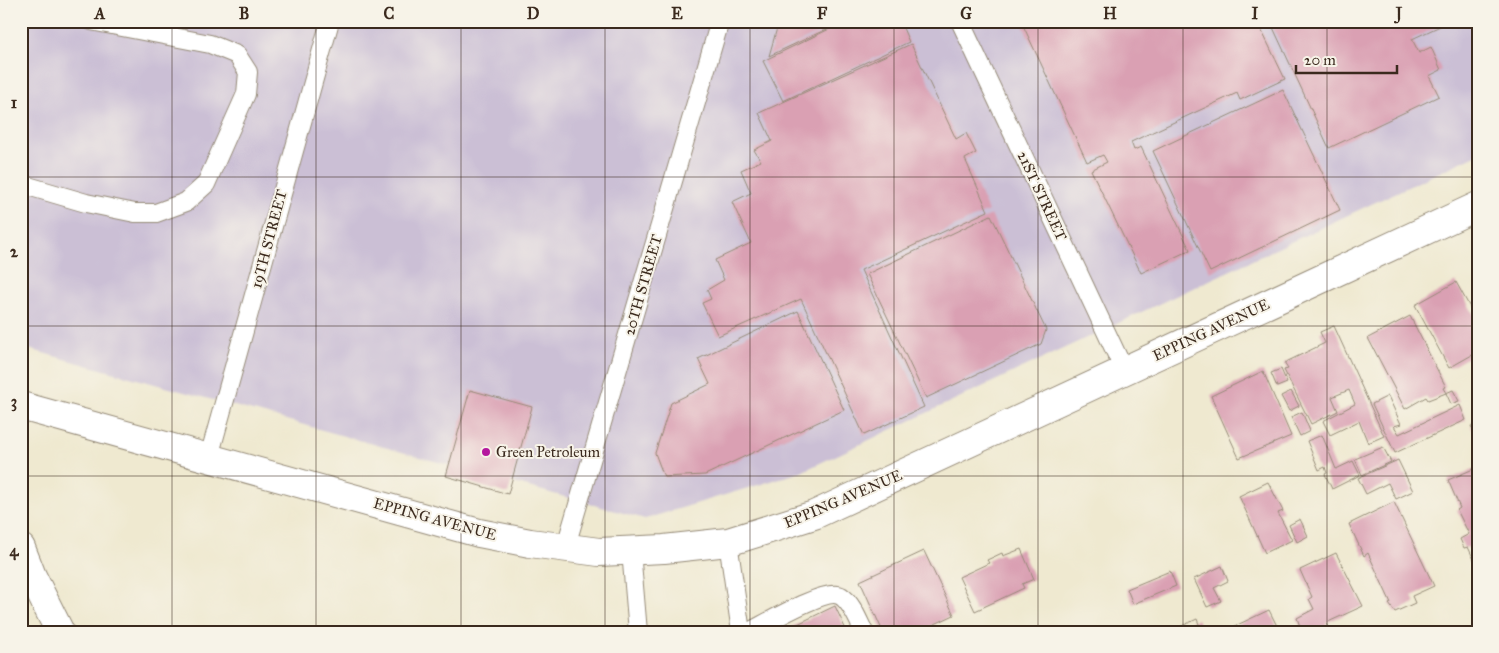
<svg xmlns="http://www.w3.org/2000/svg" width="1499" height="653" viewBox="0 0 1499 653" font-family="'IM FELL Great Primer',serif">
	<style>
		.industrial { fill: #cbbfd5 }
		.building { fill: #daa0b3 }
		.lines { fill: none; stroke-linecap: round; stroke-linejoin: round }
		.lane-casing { stroke: #958a77; stroke-width: 20 }
		.street-casing { stroke: #958a77; stroke-width: 30 }
		.secondary-casing { stroke: #958a77; stroke-width: 30 }
		.lane { stroke: #fff; stroke-width: 18 }
		.street { stroke: #fff; stroke-width: 28 }
		.secondary { stroke: #fff; stroke-width: 28 }
		.grid { fill: none; stroke: #3b2a1e; stroke-width: 1; stroke-opacity: 0.55 }
		.poi-dot { fill: #b5179e; stroke: #f7f3e8; stroke-width: 2 }
		.labels { text-anchor: middle; stroke-width: 4; stroke-linejoin: round; paint-order: stroke }
		.street-label { font-size: 15px; fill: #3b2a1e; stroke: #f7f3e8 }
		.poi-label { font-size: 15px; fill: #3b2a1e; stroke: #f7f3e8; text-anchor: start }
		.neatline { fill: none; stroke: #3b2a1e; stroke-width: 2 }
		.grid-label { font-size: 16px; text-anchor: middle; font-weight: bold; fill: #3b2a1e }
	</style>
	<rect width="100%" height="100%" fill="#f7f3e8"/>
	<filter id="ink" filterUnits="userSpaceOnUse"><feTurbulence type="fractalNoise" baseFrequency=".02" numOctaves="2"/><feDisplacementMap in="SourceGraphic" scale="10" xChannelSelector="R" yChannelSelector="G"/><feConvolveMatrix kernelMatrix="1 2 1 2 8 2 1 2 1" color-interpolation-filters="sRGB"/></filter>
	<filter id="wash" filterUnits="userSpaceOnUse"><feTurbulence type="fractalNoise" baseFrequency=".0096" numOctaves="4" result="noise"/><feDisplacementMap in="SourceGraphic" scale="20" xChannelSelector="R" yChannelSelector="G"/><feGaussianBlur stdDeviation="1.12" result="paint"/><feColorMatrix in="noise" values="0 0 0 0 0 0 0 0 0 0 0 0 0 0 0 0 0 1.4 0 .05"/><feComposite in="paint" operator="in"/></filter>
	<g filter="url(#wash)">
		<rect width="100%" height="100%" fill="#efe9d0"/>
		<!-- industrial -->
		<path class="industrial" d="M21,21H1478V154L801,472L645,519L21,347Z"/>
		<g id="blocks">
			<!-- building -->
			<path class="building" d="M779,21H844L769,56Z
				M846,21H900L909,42L783,101L763,61Z
				M1021,21H1257L1285,79L1240,100L1237,93L1131,142L1134,150L1141,147L1190,250L1141,273L1091,170L1107,162L1103,155L1087,162Z
				M1270,21H1451L1412,39L1419,53L1431,47L1441,70L1429,76L1439,96L1329,148Z
				M911,44L956,139L966,133L976,153L965,159L988,211L861,270L924,407L864,435L801,299L718,336L702,303L711,299L707,290L724,280L715,260L751,243L732,202L751,193L741,170L761,161L754,150L772,141L759,113Z
				M1283,90L1340,210L1210,272L1153,151Z
				M991,215L1046,330L1041,344L926,398L867,274Z
				M1456,282L1478,322V367L1472,355L1449,368L1415,305Z
				M798,311L844,410L705,475L664,477L655,453L671,403L710,384L698,359Z
				M1410,316L1446,387L1443,388L1446,393L1428,400L1426,397L1405,409L1368,338Z
				M1334,326L1384,436L1368,443L1359,421L1330,435L1323,421L1355,404L1349,390L1332,397L1338,411L1311,424L1284,370L1288,369L1284,363L1325,343L1320,332Z
				M1281,369L1287,383L1277,387L1271,373Z
				M1263,371L1291,436L1239,458L1211,396Z
				M470,390L532,407L508,494L446,476Z
				M1453,390L1459,401L1451,404L1446,393Z
				M1291,391L1299,406L1289,411L1281,396Z
				M1388,396L1401,424L1394,426L1399,434L1460,405L1466,420L1395,453L1372,404Z
				M1302,412L1310,431L1300,436L1291,417Z
				M1478,423V440L1471,426Z
				M1322,435L1336,469L1353,461L1360,475L1332,489L1325,474L1327,473L1325,467L1319,470L1307,441Z
				M1383,447L1391,462L1362,475L1355,459Z
				M1398,460L1413,491L1396,499L1388,483L1366,494L1358,478Z
				M1478,467V568L1468,547L1464,548L1460,539L1469,534L1457,510L1460,508L1448,480Z
				M1268,482L1283,511L1278,513L1292,540L1265,553L1239,496Z
				M1394,502L1434,586L1412,596L1415,603L1395,612L1389,604L1391,603L1368,553L1364,556L1349,524Z
				M1300,519L1308,536L1297,542L1289,525Z
				M1021,549L1034,579L1022,584L1024,588L975,611L959,577L989,563L987,560L1002,553L1003,556Z
				M924,551L954,615L918,632H883L860,581Z
				M1336,553L1363,606L1326,623L1330,632H1302L1297,618L1314,609L1309,599L1312,597L1300,570Z
				M1222,566L1228,581L1214,588L1221,601L1207,607L1194,579Z
				M1170,571L1176,586L1133,604L1127,589Z
				M835,606L847,632H781Z
				M1269,610L1280,632H1238L1235,626Z
				M1197,619L1202,632H1169Z"/>
		</g>
	</g>
	<g filter="url(#ink)">
		<use href="#blocks" fill-opacity="0" stroke="#958a77" stroke-width="1"/>
		<g class="lines">
			<defs>
				<path id="lane" d="M960,21L1124,370
					M21,184L86,203L135,213H156L186,202L206,184L246,94L248,72L237,55L210,44L91,21
					M209,457L330,21
					M728,542L741,632
					M565,549L720,21
					M631,551L638,632
					M749,632C765,624 827,587 841,596C852,603 858,620 864,632"/>
				<path id="street" d="M21,548L32,576L60,632"/>
				<path id="secondary" d="M21,406L479,533L530,543L599,552L664,549L728,542L814,515L1478,206"/>
			</defs>
			<!-- lane casing -->
			<use href="#lane" class="lane-casing"/>
			<!-- street casing -->
			<use href="#street" class="street-casing"/>
			<!-- secondary casing -->
			<use href="#secondary" class="secondary-casing"/>
			<!-- lane -->
			<use href="#lane" class="lane"/>
			<!-- street -->
			<use href="#street" class="street"/>
			<!-- secondary -->
			<use href="#secondary" class="secondary"/>
		</g>
	</g>
	<!-- grid -->
	<path class="grid" d="M172,21V632M316,21V632M461,21V632M605,21V632M750,21V632M894,21V632M1038,21V632M1183,21V632M1327,21V632M21,177H1478M21,326H1478M21,476H1478"/>
	<!-- markers -->
	<circle class="poi-dot" cx="486" cy="452" r="5"/>
	<g class="labels">
		<!-- street labels -->
		<g class="street-label">
			<text transform="translate(1042 196) rotate(65)" y="5">21ST STREET</text>
			<text transform="translate(269 239) rotate(-75)" y="5">19TH STREET</text>
			<text transform="translate(643 285) rotate(-74)" y="5">20TH STREET</text>
			<text transform="translate(1211 330) rotate(-25)" y="5">EPPING AVENUE</text>
			<text transform="translate(843 499) rotate(-23)" y="5">EPPING AVENUE</text>
			<text transform="translate(435 519) rotate(15)" y="5">EPPING AVENUE</text>
		</g>
		<!-- poi labels -->
		<g class="poi-label">
			<text x="496" y="457">Green Petroleum</text>
		</g>
	</g>
	<!-- margin -->
	<rect width="1499" height="653" fill="none" stroke="#f7f3e8" stroke-width="55"/>
	<!-- scale -->
	<path d="M1296 65v8h101v-8" fill="none" stroke="#3b2a1e" stroke-width="2.5"/>
	<text x="1304" y="65" font-size="15" fill="#3b2a1e" stroke="#f7f3e8" stroke-width="4" paint-order="stroke">20 m</text>
	<rect x="28" y="28" width="1444" height="598" class="neatline"/>
	<g class="grid-label">
		<text x="100" y="19">A</text>
		<text x="244" y="19">B</text>
		<text x="389" y="19">C</text>
		<text x="533" y="19">D</text>
		<text x="677" y="19">E</text>
		<text x="822" y="19">F</text>
		<text x="966" y="19">G</text>
		<text x="1110" y="19">H</text>
		<text x="1255" y="19">I</text>
		<text x="1399" y="19">J</text>
		<text x="14" y="108">1</text>
		<text x="14" y="257">2</text>
		<text x="14" y="407">3</text>
		<text x="14" y="556">4</text>
	</g>
</svg>
